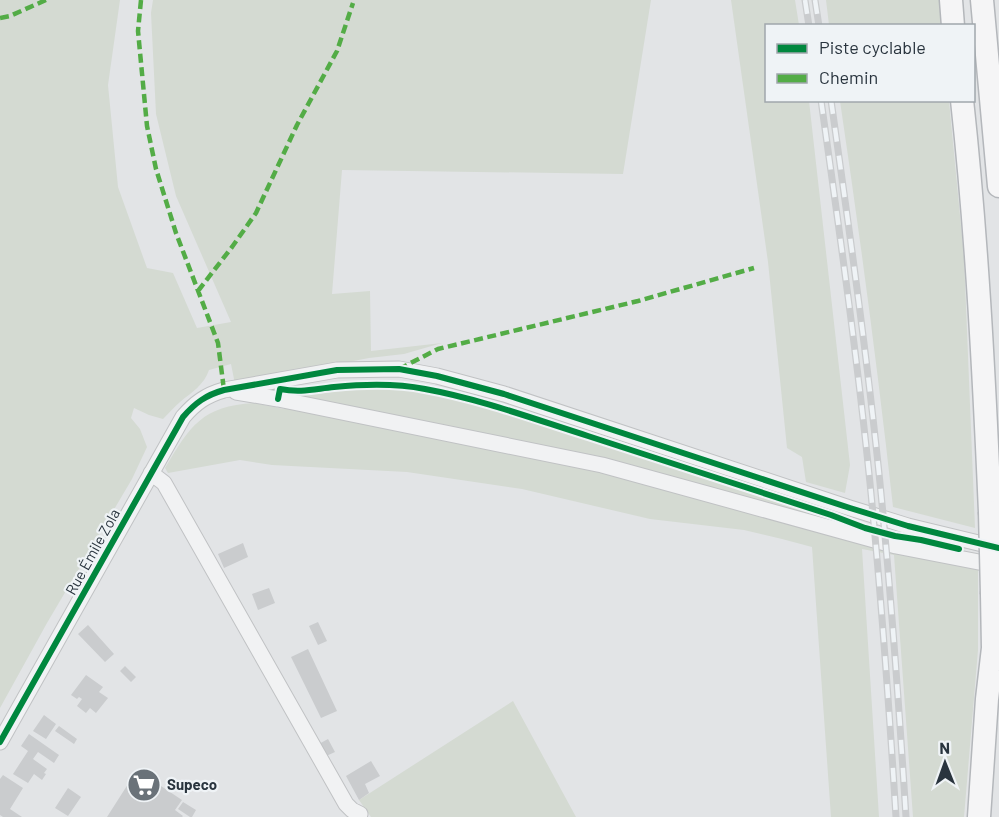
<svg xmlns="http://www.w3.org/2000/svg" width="999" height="817" viewBox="0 0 999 817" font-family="Barlow,sans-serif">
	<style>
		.green { fill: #d4dad2 }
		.building { fill: #caccce }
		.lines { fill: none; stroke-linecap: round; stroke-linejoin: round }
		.minor-casing { stroke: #c0c2c4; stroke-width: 17 }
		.highway-casing { stroke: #b4b7bb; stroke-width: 25 }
		.minor { stroke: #f1f2f3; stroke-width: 15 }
		.highway { stroke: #f5f5f6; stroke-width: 22 }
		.rail-casing { stroke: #caccce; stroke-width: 7 }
		.rail { stroke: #eff3f6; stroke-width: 4.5; stroke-dasharray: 14; stroke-linecap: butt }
		.highway-bridge-casing { stroke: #b4b7bb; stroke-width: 25; stroke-linecap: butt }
		.highway-bridge { stroke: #f5f5f6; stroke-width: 22 }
		.quiet { stroke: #53ac46; stroke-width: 4.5; stroke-dasharray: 9 4.5; stroke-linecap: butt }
		.cycleway-casing { stroke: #eff3f6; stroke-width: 10 }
		.cycleway { stroke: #00873e; stroke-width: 6 }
		.labels { text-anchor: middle; stroke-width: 4.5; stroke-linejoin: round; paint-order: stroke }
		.street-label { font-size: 15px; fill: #29343e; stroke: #eff3f6 }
		.poi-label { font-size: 15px; font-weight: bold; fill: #29343e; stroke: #eff3f6; text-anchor: start }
	</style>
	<rect width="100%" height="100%" fill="#e2e4e6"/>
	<!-- green -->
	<path class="green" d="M0,0H120L108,85L118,187L147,268L173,273L197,328L231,322L176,196L156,114L151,13L153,0H651L623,174L342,170L332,294L370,291L371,351L442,343L404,354L369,358L235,384L231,364L209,370C204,385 192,392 180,402C174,407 169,413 163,419L149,415L134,408L131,418L140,429L147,447L132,479L47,623L0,708Z
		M731,0H795L799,25L766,26V100L809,101L850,465L845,493L806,482L802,457L787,448L768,262Z
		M826,0H939L942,25H829Z
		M840,101H949L964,257L975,528L893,507C878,371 860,236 840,101Z
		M368,386C409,387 443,395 483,406L843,524L294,396L338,389Z
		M254,403L284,409L285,405L601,469L978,566V650L964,817H913L894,555L862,549L879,817H831L812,547L782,539L744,530L650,519L522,489L407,472L272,465L240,460L168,473L165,468C190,426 202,406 254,403Z
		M513,701L576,817H371L359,800Z"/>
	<!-- building -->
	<path class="building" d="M243,543L248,557L224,568L218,554Z
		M269,588L275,603L258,610L252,594Z
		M318,622L327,641L318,645L309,626Z
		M88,625L114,654L105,662L78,634Z
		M308,649L337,711L321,718L291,657Z
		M125,666L136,677L131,682L120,671Z
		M86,675L103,687L99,692L108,698L96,713L90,708L86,713L77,706L82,699L79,697L77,699L71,695Z
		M44,715L56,724L46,739L33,731Z
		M59,726L77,739L74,744L55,731Z
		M29,734L59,755L54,763L38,752L33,759L47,769L44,773L46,774L42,780L34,774L28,783L13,774L28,751L21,746Z
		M328,739L335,752L324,757L317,745Z
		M371,761L380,776L365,784L369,793L359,800L346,776Z
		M137,770L182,800L175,810L183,816L182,817H107Z
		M3,775L23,788L10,809L22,817H3L0,815V779Z
		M68,788L81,797L68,816L55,808Z
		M183,802L196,810L192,817H190L178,809Z"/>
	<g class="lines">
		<defs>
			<path id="minor" d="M236,392L278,399L602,465L896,546L999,566
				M151,473L164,483L346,804L352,810L360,814
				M0,742L183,417C195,403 206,395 224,390L337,370L399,369L437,376L504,394L850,508L908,526L999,548"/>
			<path id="highway" d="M951,0L953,26
				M982,0L999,186
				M962,100C977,237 984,375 990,512
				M992,594L993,648L994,661
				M979,817L987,699L993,648"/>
		</defs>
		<!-- minor casing -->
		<use href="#minor" class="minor-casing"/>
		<!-- highway casing -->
		<use href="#highway" class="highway-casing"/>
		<!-- minor -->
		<use href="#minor" class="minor"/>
		<!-- highway -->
		<use href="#highway" class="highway"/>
		<defs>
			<path id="rail" d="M805,0L809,26
				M815,0L819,26
				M821,100C839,228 857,355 870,483C881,594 889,705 896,817
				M831,100C849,228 867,355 880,483C891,594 899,705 906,817"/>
		</defs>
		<!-- rail casing -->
		<use href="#rail" class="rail-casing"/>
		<!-- rail -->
		<use href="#rail" class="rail"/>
		<defs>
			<path id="highway-bridge" d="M990,512L992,594"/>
		</defs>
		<!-- highway-bridge casing -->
		<use href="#highway-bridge" class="highway-bridge-casing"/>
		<!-- highway-bridge -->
		<use href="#highway-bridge" class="highway-bridge"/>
		<!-- quiet -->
		<path class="quiet" d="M141,0L138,31L147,126L156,169L176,233L218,343L224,390
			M0,18L10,16L46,0
			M198,291L232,247L256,213L297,125L337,51L353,3
			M399,369L438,349L638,301L754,268"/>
		<defs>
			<path id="cycleway" d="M278,399L280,389C301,393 314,389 334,387C365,384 395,383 425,389C480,399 534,419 588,436C669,462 750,489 831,515L865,528L895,536L921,540L959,549
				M0,742L183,417C195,403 206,395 224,390L337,370L399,369L437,376L504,394L850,508L908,526L999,548"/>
		</defs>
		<!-- cycleway casing -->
		<use href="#cycleway" class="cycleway-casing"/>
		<!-- cycleway -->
		<use href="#cycleway" class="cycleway"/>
	</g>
	<!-- icons -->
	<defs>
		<symbol id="supermarket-disc" viewBox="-11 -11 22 22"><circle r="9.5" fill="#6a7279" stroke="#eff3f6"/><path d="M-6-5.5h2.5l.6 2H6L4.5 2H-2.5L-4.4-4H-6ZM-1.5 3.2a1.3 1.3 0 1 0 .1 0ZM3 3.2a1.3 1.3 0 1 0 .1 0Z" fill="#fff"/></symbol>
	</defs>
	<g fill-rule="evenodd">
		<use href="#supermarket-disc" x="125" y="766" width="38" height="38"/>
	</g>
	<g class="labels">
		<!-- street labels -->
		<g class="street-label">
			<text transform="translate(93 552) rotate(-61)" y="5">Rue Émile Zola</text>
		</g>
		<!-- poi labels -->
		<g class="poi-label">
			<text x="167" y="790">Supeco</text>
		</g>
	</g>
	<!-- legend -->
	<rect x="765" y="24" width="210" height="78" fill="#eff3f6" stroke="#a0a7ac" stroke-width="1.5"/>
	<rect x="777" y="44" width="30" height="9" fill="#00873e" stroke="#a0a7ac" stroke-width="1.5"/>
	<text x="819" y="54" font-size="18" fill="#29343e">Piste cyclable</text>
	<rect x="777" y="74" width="30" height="9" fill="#53ac46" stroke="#a0a7ac" stroke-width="1.5"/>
	<text x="819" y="84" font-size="18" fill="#29343e">Chemin</text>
	<!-- north arrow -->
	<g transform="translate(945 763) rotate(359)" stroke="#eff3f6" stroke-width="4.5" paint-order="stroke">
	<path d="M0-4.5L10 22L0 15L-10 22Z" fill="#29343e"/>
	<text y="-9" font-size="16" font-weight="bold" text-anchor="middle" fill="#29343e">N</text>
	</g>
</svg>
